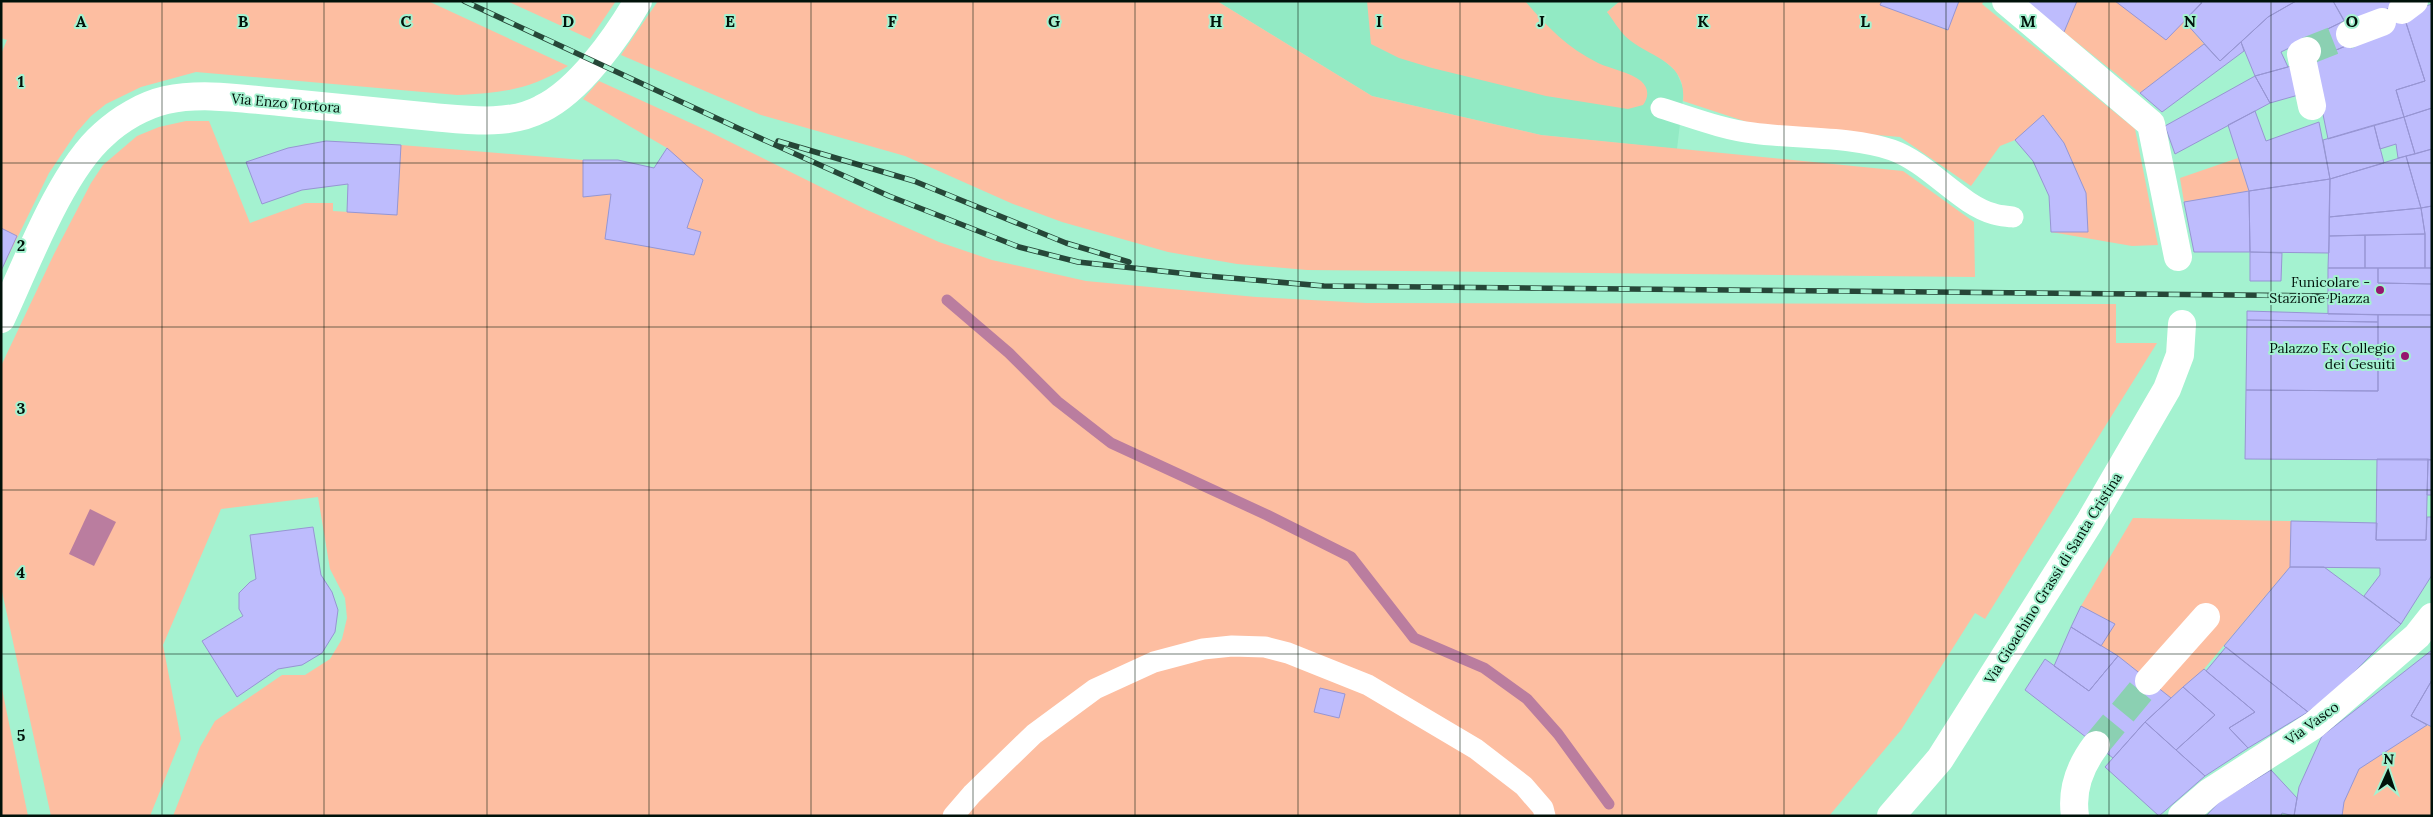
<svg xmlns="http://www.w3.org/2000/svg" width="2433" height="817" viewBox="0 0 2433 817" font-family="Lora,serif">
	<style>
		.built { fill: #92eac4 }
		.green { fill: #fdbea1 }
		.water { fill: #ba7d9f }
		.lines { fill: none; stroke-linecap: round; stroke-linejoin: round }
		.stream { stroke: #ba7d9f; stroke-width: 11 }
		.building { fill: #bebcfd; stroke: #9795d3 }
		.street-tunnel { stroke: #8bd0b2; stroke-width: 28; stroke-dasharray: 28 14; stroke-linecap: butt }
		.lane { stroke: #fff; stroke-width: 21 }
		.street { stroke: #fff; stroke-width: 28 }
		.secondary { stroke: #fff; stroke-width: 28 }
		.rail-casing { stroke: #264738; stroke-width: 5.5 }
		.rail { stroke: #a4f2d0; stroke-width: 4; stroke-dasharray: 11; stroke-linecap: butt }
		.grid { fill: none; stroke: #00120a; stroke-width: 1; stroke-opacity: 0.55 }
		.poi-dot { fill: #96156d; stroke: #a4f2d0; stroke-width: 2 }
		.labels { text-anchor: middle; stroke-width: 4; stroke-linejoin: round; paint-order: stroke }
		.street-label { font-size: 14px; fill: #00120a; stroke: #a4f2d0 }
		.poi-label { font-size: 14px; fill: #00120a; stroke: #a4f2d0; text-anchor: end }
		.grid-label { font-size: 16px; text-anchor: middle; font-weight: bold; fill: #00120a; stroke: #a4f2d0; stroke-width: 4; stroke-linejoin: round; paint-order: stroke }
	</style>
	<rect width="100%" height="100%" fill="#a4f2d0"/>
	<!-- built -->
	<path class="built" d="M1217,1H1620L1607,12L1676,71L1684,90L1677,149L1541,135L1372,96Z"/>
	<!-- green -->
	<path class="green" d="M1,1H428L568,66C530,90 501,93 457,95L196,72L141,87L106,104L91,116L76,133L49,173L1,271V54L7,40L1,38Z
		M507,1H616L590,39Z
		M658,1H1217L1372,96L1541,135L1903,171L1974,222L1975,277L1307,270L1237,264L1168,252L1062,222L1013,204L905,156L761,115L621,55Z
		M1367,1H1525C1547,27 1568,48 1598,63C1611,69 1630,72 1641,81C1649,88 1649,97 1643,105L1628,109L1546,96L1432,68L1399,58L1371,44Z
		M1620,1H1882L1881,5L1947,30L1959,1H1984L1982,4L2135,129L2158,245L2132,246L2051,232H2088L2086,193L2064,143L2043,115L2015,140L2000,146L1971,186L1900,137L1753,124L1683,101C1687,60 1649,58 1626,37C1619,30 1613,20 1607,12Z
		M2077,1H2115L2184,21L2204,44L2140,93L2064,32Z
		M599,81L706,130L867,210L939,242L992,260L1086,281L1256,297L1366,303L2116,304V343H2157L1985,619L1975,613L1901,730L1829,816H173L200,747L215,721L282,675H305L330,659L342,639L347,618L345,598L330,569L318,497L221,509L163,645L181,739L150,816H51L1,587V366L54,254L91,183L103,165L137,136L159,127L186,121H209L250,223L305,203H333V211L397,215L401,145L583,160L584,197L611,194L605,239L694,255L701,232L687,228L667,148L583,99Z
		M2238,158L2249,191L2184,202L2180,178Z
		M2133,518L2291,521L2290,567L2204,669L2171,698L2118,656L2101,646L2115,624L2081,606Z
		M1,684L28,816H1Z
		M2427,725L2432,727V816H2342L2344,802L2359,769Z"/>
	<!-- water -->
	<path class="water" d="M90,509L116,522L94,566L69,554Z"/>
	<g class="lines">
		<!-- stream -->
		<path class="stream" d="M947,300L1009,353L1057,401L1111,443L1267,515L1351,557L1414,638L1484,668L1527,699L1558,734L1609,804"/>
	</g>
	<!-- building -->
	<path class="building" d="M1882,1H1959L1948,30L1880,5Z
		M2024,1H2077L2064,32Z
		M2115,1H2199L2202,3L2166,40Z
		M2203,1H2296L2268,17L2220,61L2184,21Z
		M2296,1H2333L2344,21L2281,52L2288,67L2255,76L2241,42L2268,17Z
		M2333,1H2399L2400,4L2347,25Z
		M2400,4L2425,81L2396,90L2404,117L2328,139L2312,60L2353,43L2378,13Z
		M2432,4V108L2404,117L2396,90L2425,81L2403,14Z
		M2344,21L2353,43L2312,60L2303,41Z
		M2241,42L2244,51L2162,112L2140,93L2204,44L2220,61Z
		M2295,65L2302,94L2270,103L2255,76Z
		M2255,76L2270,103L2175,154L2165,126Z
		M2432,108V149L2415,154L2404,117Z
		M2255,111L2266,141L2319,122L2330,179L2249,191L2228,125Z
		M2043,115L2064,143L2086,193L2088,232H2051L2049,196L2033,161L2015,140Z
		M2404,117L2415,154L2398,158L2396,144L2380,149L2374,125Z
		M2374,125L2384,163L2330,179L2323,140Z
		M326,141L401,145L397,215L347,212L348,184L302,190L262,204L246,162L288,148Z
		M667,148L703,180L687,228L701,232L694,255L605,239L611,194L583,197V160H618L654,168Z
		M2432,149V206L2421,208L2406,156Z
		M2406,156L2421,208L2329,217L2330,179Z
		M2330,179L2329,253L2250,252L2249,191Z
		M2249,191L2250,252H2194L2184,202Z
		M2432,206V268H2425V234L2421,208Z
		M2421,208L2425,234L2329,236V217Z
		M1,228L17,236L1,271Z
		M2425,234V268H2365V235Z
		M2365,235V268H2328L2329,236Z
		M2250,252L2282,253L2281,281H2250Z
		M2328,268H2378V283L2432,284V315L2328,314Z
		M2378,268H2432V284L2378,283Z
		M2247,311L2378,315V322L2247,320Z
		M2378,315H2432V460L2245,459L2246,390L2378,391Z
		M2247,320L2378,322V391L2246,390Z
		M2377,459H2428L2426,540H2376Z
		M2428,459L2432,460V495H2427Z
		M2427,517H2432V575L2401,624L2364,596L2380,575V568L2290,567L2291,521L2377,523L2376,540H2426Z
		M313,527L321,575L332,592L338,610L335,632L322,653L302,665L278,669L237,697L202,641L243,616L239,609V593L250,582L256,579L250,535Z
		M2290,567H2324L2401,624L2341,686L2308,712L2224,646Z
		M2081,606L2115,624L2101,646L2071,627Z
		M2071,627L2118,656L2089,691L2054,666Z
		M2226,647L2308,712L2248,748L2229,728L2255,712L2206,671Z
		M2432,650V680L2411,716L2427,725L2359,769L2344,802L2342,816H2294L2299,787L2322,736Z
		M2118,656L2171,698L2145,722L2113,758L2025,690L2045,659L2089,691Z
		M2204,669L2255,712L2229,728L2248,748L2205,776L2176,750L2215,715L2183,687Z
		M2432,680V727L2411,716Z
		M2183,687L2215,715L2176,750L2145,722Z
		M1320,688L1345,694L1339,718L1314,712Z
		M2145,722L2205,776L2159,816L2105,767Z
		M2271,770L2297,798L2294,816L2282,813L2281,816H2206L2220,801Z"/>
	<g class="lines">
		<!-- street-tunnel -->
		<path class="street-tunnel" d="M2307,51L2350,34
			M2096,745L2149,681"/>
		<!-- lane -->
		<path class="lane" d="M1661,108C1691,117 1721,129 1753,133C1796,139 1851,136 1892,150C1929,163 1960,205 1994,214C2000,216 2007,216 2013,217
			M953,816L972,794L1034,734L1095,689L1154,662L1203,649L1232,646L1265,647L1288,653L1368,685L1476,749L1524,786L1543,808L1545,816"/>
		<!-- street -->
		<path class="street" d="M2006,1L2151,124L2178,257
			M2402,10L2414,1
			M2350,34L2382,22
			M2307,51L2301,54L2312,106
			M2149,681L2206,617
			M1891,816L1940,759L2089,523L2167,389L2180,355L2182,324
			M2075,816C2071,789 2080,766 2096,745
			M2182,816L2210,792L2314,725L2417,636L2432,617"/>
		<!-- secondary -->
		<path class="secondary" d="M1,319C26,266 60,173 103,135C120,119 144,105 166,100C203,92 243,99 280,102C331,107 382,112 433,117C468,120 509,126 541,109C579,91 617,37 638,1"/>
		<defs>
			<path id="rail" d="M464,1L742,130L889,196L1019,247L1078,262L1207,276L1324,286L2328,296
				M778,141L914,181L1066,243L1129,262"/>
		</defs>
		<!-- rail casing -->
		<use href="#rail" class="rail-casing"/>
		<!-- rail -->
		<use href="#rail" class="rail"/>
	</g>
	<!-- grid -->
	<path class="grid" d="M162,1V816M324,1V816M487,1V816M649,1V816M811,1V816M973,1V816M1135,1V816M1298,1V816M1460,1V816M1622,1V816M1784,1V816M1946,1V816M2109,1V816M2271,1V816M1,163H2432M1,327H2432M1,490H2432M1,654H2432"/>
	<!-- markers -->
	<g class="poi-dot">
		<circle cx="2380" cy="290" r="5"/>
		<circle cx="2405" cy="356" r="5"/>
	</g>
	<g class="labels">
		<!-- street labels -->
		<g class="street-label">
			<text transform="translate(286 103) rotate(5)" y="5">Via Enzo Tortora</text>
			<text transform="translate(2053 578) rotate(-58)" y="5">Via Gioachino Grassi di Santa Cristina</text>
			<text transform="translate(2312 723) rotate(-36)" y="5">Via Vasco</text>
		</g>
		<!-- poi labels -->
		<g class="poi-label">
			<text x="2370" y="287">Funicolare -<tspan x="2370" dy="16">Stazione Piazza</tspan></text>
			<text x="2395" y="353">Palazzo Ex Collegio<tspan x="2395" dy="16">dei Gesuiti</tspan></text>
		</g>
	</g>
	<g class="grid-label">
		<text x="81" y="27">A</text>
		<text x="243" y="27">B</text>
		<text x="406" y="27">C</text>
		<text x="568" y="27">D</text>
		<text x="730" y="27">E</text>
		<text x="892" y="27">F</text>
		<text x="1054" y="27">G</text>
		<text x="1216" y="27">H</text>
		<text x="1379" y="27">I</text>
		<text x="1541" y="27">J</text>
		<text x="1703" y="27">K</text>
		<text x="1865" y="27">L</text>
		<text x="2028" y="27">M</text>
		<text x="2190" y="27">N</text>
		<text x="2352" y="27">O</text>
		<text x="21" y="87">1</text>
		<text x="21" y="251">2</text>
		<text x="21" y="414">3</text>
		<text x="21" y="578">4</text>
		<text x="21" y="741">5</text>
	</g>
	<!-- border -->
	<rect width="2433" height="817" fill="none" stroke="#00120a" stroke-width="5"/>
	<!-- north arrow -->
	<g transform="translate(2388 772) rotate(3)" stroke="#a4f2d0" stroke-width="4" paint-order="stroke">
	<path d="M0-4L9 19L0 12L-9 19Z" fill="#00120a"/>
	<text y="-8" font-size="14" font-weight="bold" text-anchor="middle" fill="#00120a">N</text>
	</g>
</svg>
